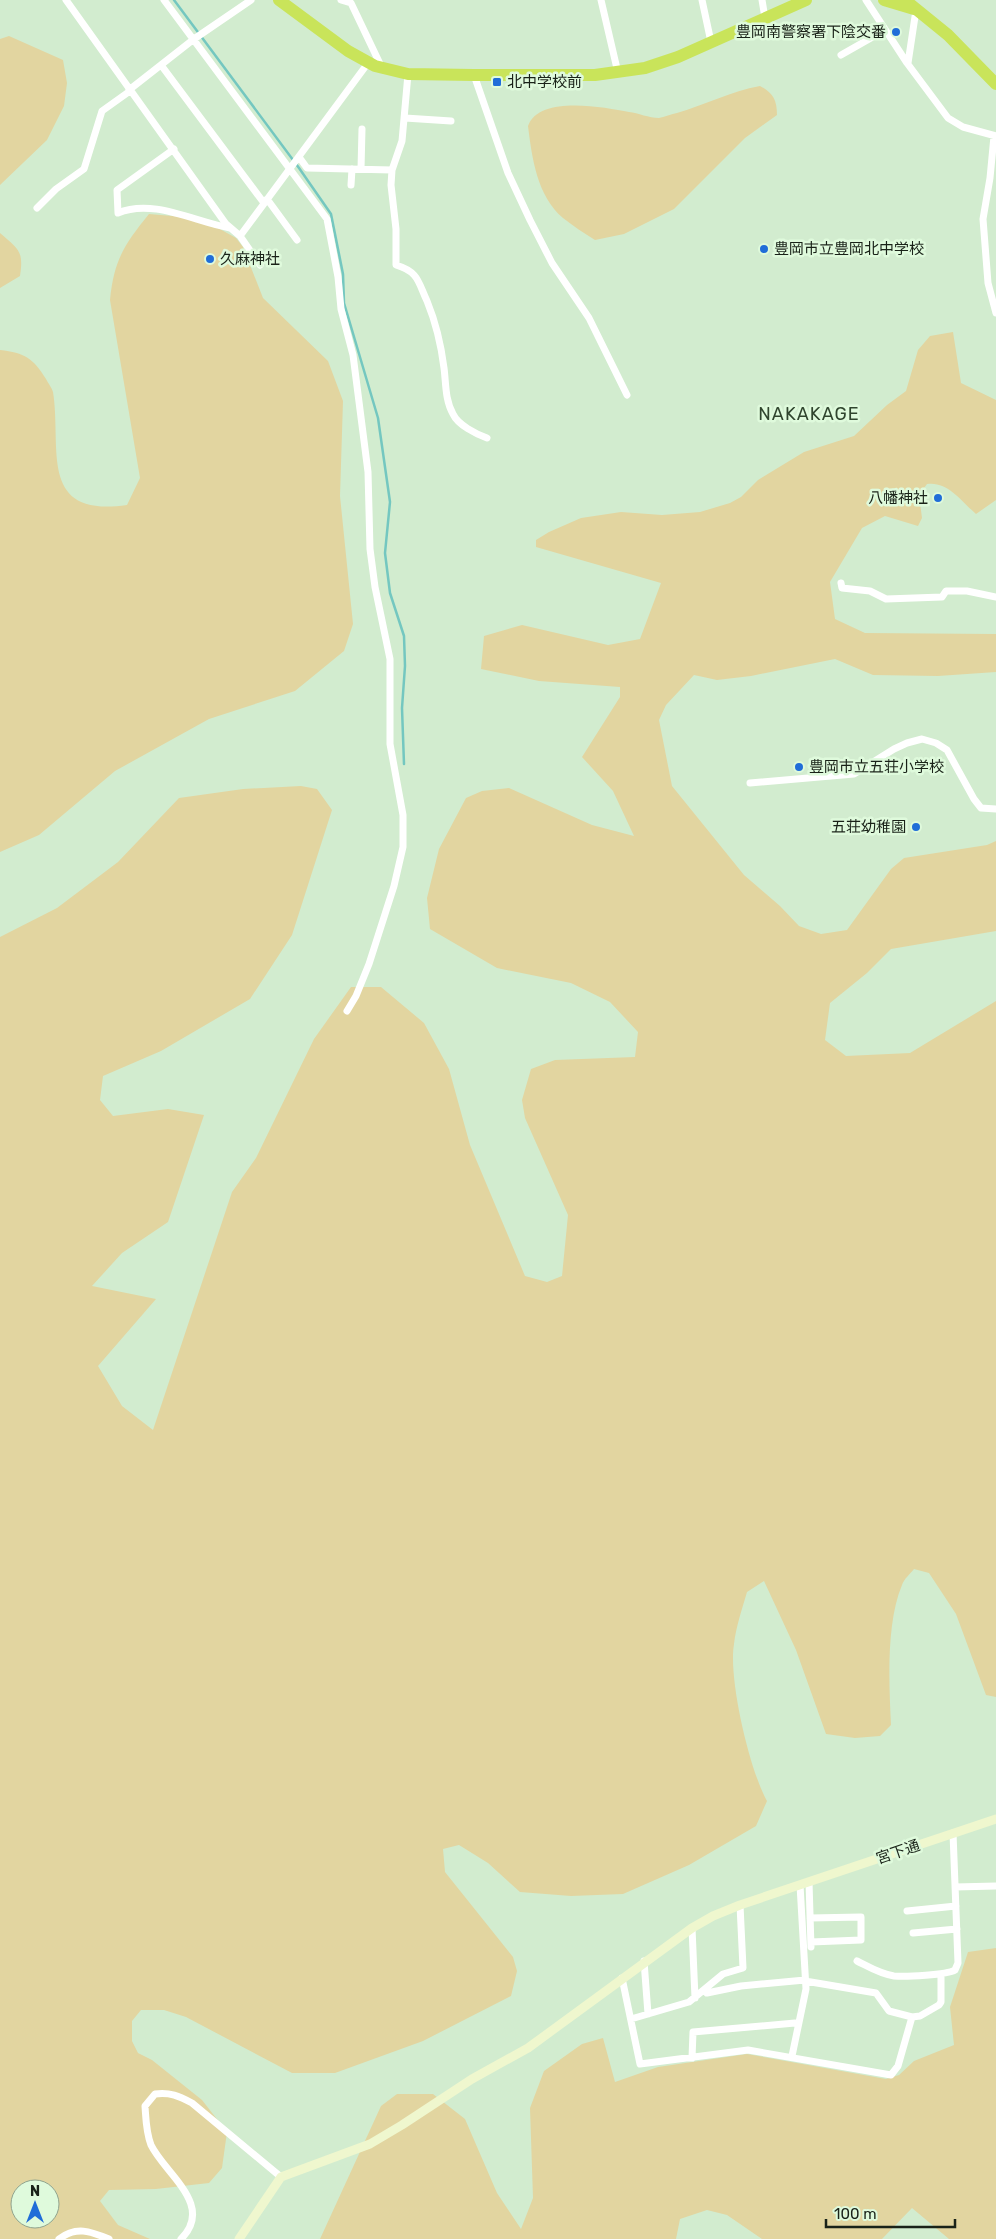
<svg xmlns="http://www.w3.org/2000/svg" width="996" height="2239" viewBox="0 0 996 2239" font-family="Rubik,'Noto Sans JP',sans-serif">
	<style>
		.green { fill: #e2d5a0; fill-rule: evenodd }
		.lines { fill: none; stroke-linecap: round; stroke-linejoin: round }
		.stream { stroke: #74c7c0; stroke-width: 2.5 }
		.street { stroke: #fff; stroke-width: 7 }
		.secondary { stroke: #eff7ce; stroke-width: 9 }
		.highway { stroke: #c9e45a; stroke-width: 12 }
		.poi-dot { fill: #206dd8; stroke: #dffadc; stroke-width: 2 }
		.labels { text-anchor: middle; stroke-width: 5; stroke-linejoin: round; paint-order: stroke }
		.poi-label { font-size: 15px; fill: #192218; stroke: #dffadc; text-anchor: start }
		.street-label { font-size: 15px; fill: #192218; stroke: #dffadc }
		.quarter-label { font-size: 18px; letter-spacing: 1px; fill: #30452e; stroke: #dffadc }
	</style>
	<rect width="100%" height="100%" fill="#d2eccf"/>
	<!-- green -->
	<path class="green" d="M9,36L63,60L67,83L64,106L47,140L0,185V39Z
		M760,86C773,93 777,100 777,115L745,138L674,209L624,234L595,240C584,233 573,226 563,218C537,196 532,158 528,126C539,95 603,107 629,112C638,113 649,118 659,118C664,117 672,114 677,113C705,105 731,91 760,86Z
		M149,214L184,217L218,228L236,238L243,247L263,298L328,361L343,401L340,496L353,624L344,651L295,691L209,719L115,771L39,835L0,852V350C25,353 33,358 46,379C48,383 52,388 53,392C62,448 37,518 127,505L140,478L110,300C114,260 124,245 149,214Z
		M0,233C18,249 24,250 20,276L0,288Z
		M953,332L961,383L996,400V500L976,514C962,502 948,481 927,484L919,495L922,518L918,526L885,516L862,528L830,582L835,619L865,633L996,634V672L938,676L873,675L835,659L751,676L717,680L694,675L666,705L659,720L672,786L744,875L780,906L799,926L821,934L847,930L891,869L904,858L987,845L996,841V931L891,949L867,973L830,1003L825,1040L846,1056L910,1053L996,1001V1697L986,1695L956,1614L929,1573L914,1569C910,1574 904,1579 902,1585C886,1623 889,1683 891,1725L880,1736L855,1738L826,1734L796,1650L764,1581L747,1592C742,1609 736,1627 734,1644C728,1679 750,1771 767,1801L756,1826L689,1865L623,1894L571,1896L520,1892L488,1863L459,1845L443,1849L445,1872L513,1957L517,1971L511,1996L423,2041L335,2073H292L186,2017L164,2010H141L132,2021V2041L138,2053L152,2060L202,2100L227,2132L222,2168L209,2183L156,2189L109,2190L100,2201L118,2225L150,2239H0V937L57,908L118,862L179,798L243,789L301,786L317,789L332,810L292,935L250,999L161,1051L103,1076L100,1100L113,1116L168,1109L204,1115L168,1222L122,1253L92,1286L156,1299L98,1366L122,1406L153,1430L232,1192L256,1158L314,1039L351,987H381L424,1023L449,1069L470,1145L525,1276L547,1282L562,1276L568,1215L525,1118L522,1100L531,1069L555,1060L635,1057L638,1032L610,1002L571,983L497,968L430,929L427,898L439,849L466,798L482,791L509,788L592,825L634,836L613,791L582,757L620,697V687L539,681L481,669L484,636L522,625L608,645L640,639L661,583L536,547V540L549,532L581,518L621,512L662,515L700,512L730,503L741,497L758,480L804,452L854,436L887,405L906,391L918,350L930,336ZM20,2189H50V2219H20Z
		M996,1948V2239H949L912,2208L882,2239H762L727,2215L707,2210L680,2219L676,2239H320L381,2106L397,2094H433L465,2119L497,2193L521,2229L533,2198L530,2108L544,2071L582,2044L603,2038L615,2082L658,2067L747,2054L886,2079L899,2075L914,2061L954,2045L950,2007L968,1952Z"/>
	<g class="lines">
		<!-- stream -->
		<path class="stream" d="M174,0L299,168L331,214L343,274L344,303L378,418L390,502L385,553L390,593L404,636L405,666L402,708L404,764"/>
		<!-- street -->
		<path class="street" d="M66,0L226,224L240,236L368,63
			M164,0L327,219L338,277L341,309L353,355L368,472L370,549L375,587L390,659V744L403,815V847L394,886L369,964L356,996L347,1011
			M341,0L351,3L382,68
			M601,0L618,73
			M702,0L711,42
			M762,0L765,18
			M866,0L907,63L948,118L963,127L996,136
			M841,55L885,30
			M908,63L916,10
			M161,65L264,203
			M408,74L402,141L392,170L391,185L396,229V265C419,272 418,282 427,301C436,323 441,344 444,368C446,383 445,400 453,414C458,425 476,434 487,438
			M474,75L508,173L530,220L552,263L589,318L627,395
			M129,90L194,39L251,0
			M405,118L451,121
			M994,136L990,178L983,219L988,283L996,313
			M174,149L117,190L118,213C153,198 195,222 230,228
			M299,157L307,168L392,170
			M361,169L362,129
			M351,185L352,169
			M267,199L297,240
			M37,208L56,189L84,169L102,111L130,91
			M240,236L260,265
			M841,583L842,588L870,591L886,599L942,597L946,591H967L996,597
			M750,783L854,774L894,749L907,743L922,739L936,743L947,750L974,799L981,808L996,809
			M809,1882L811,1947
			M955,1887L996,1886
			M907,1911L956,1906
			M810,1918L861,1917V1940L811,1942
			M692,1928L695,1998
			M913,1933L957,1929
			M644,1961L648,2014
			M857,1961C869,1967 880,1974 894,1976C905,1977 947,1975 955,1970L958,1963L953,1833
			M622,1978L640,2064L748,2050L891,2075L898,2066L912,2017
			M805,1981L876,1993L889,2011L912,2017L920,2016L939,2005L941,2002V1974
			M707,1993L741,1986L805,1980
			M631,2019L689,2002L723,1974L743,1968L740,1905
			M792,2056L806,1989L800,1885
			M692,2058L693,2032L795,2023
			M59,2239C76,2226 90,2231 109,2239
			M181,2239C215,2205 165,2174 151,2145C146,2132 146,2120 145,2106L155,2094C170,2092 179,2096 192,2103L281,2177"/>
		<!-- secondary -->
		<path class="secondary" d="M239,2239L281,2177L370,2144L402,2125L472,2079L528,2048L692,1928L713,1916L740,1905L996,1819"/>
		<!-- highway -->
		<path class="highway" d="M279,0L348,51L375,66L408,74L474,75H595L645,68L678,57L806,0
			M884,0L914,9
			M905,0L948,35L996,84"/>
	</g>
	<!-- markers -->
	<g class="poi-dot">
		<circle cx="896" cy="32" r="5"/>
		<rect x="492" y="77" width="10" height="10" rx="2.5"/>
		<circle cx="764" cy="249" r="5"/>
		<circle cx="210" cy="259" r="5"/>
		<circle cx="938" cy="498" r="5"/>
		<circle cx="799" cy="767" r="5"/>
		<circle cx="916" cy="827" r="5"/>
	</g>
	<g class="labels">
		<!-- poi labels -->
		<g class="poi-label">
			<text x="886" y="37" text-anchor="end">豊岡南警察署下陰交番</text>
			<text x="507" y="87">北中学校前</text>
			<text x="774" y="254">豊岡市立豊岡北中学校</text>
			<text x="220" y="264">久麻神社</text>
			<text x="928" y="503" text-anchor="end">八幡神社</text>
			<text x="809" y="772">豊岡市立五荘小学校</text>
			<text x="906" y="832" text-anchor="end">五荘幼稚園</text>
		</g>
		<!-- street labels -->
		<g class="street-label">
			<text transform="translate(898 1852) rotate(-19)" y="5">宮下通</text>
		</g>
		<!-- quarter labels -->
		<g class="quarter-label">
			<text x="809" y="420">NAKAKAGE</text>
		</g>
	</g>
	<!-- north arrow -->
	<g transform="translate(35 2204)"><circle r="24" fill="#dffadc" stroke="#90a48e"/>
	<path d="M0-4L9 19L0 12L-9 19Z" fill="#206dd8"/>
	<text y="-8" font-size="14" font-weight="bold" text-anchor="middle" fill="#192218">N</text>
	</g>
	<!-- scale -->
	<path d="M826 2219v8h129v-8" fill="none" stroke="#192218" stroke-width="2.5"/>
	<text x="834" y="2219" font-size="15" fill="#192218" stroke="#dffadc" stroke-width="4" paint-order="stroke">100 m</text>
</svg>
